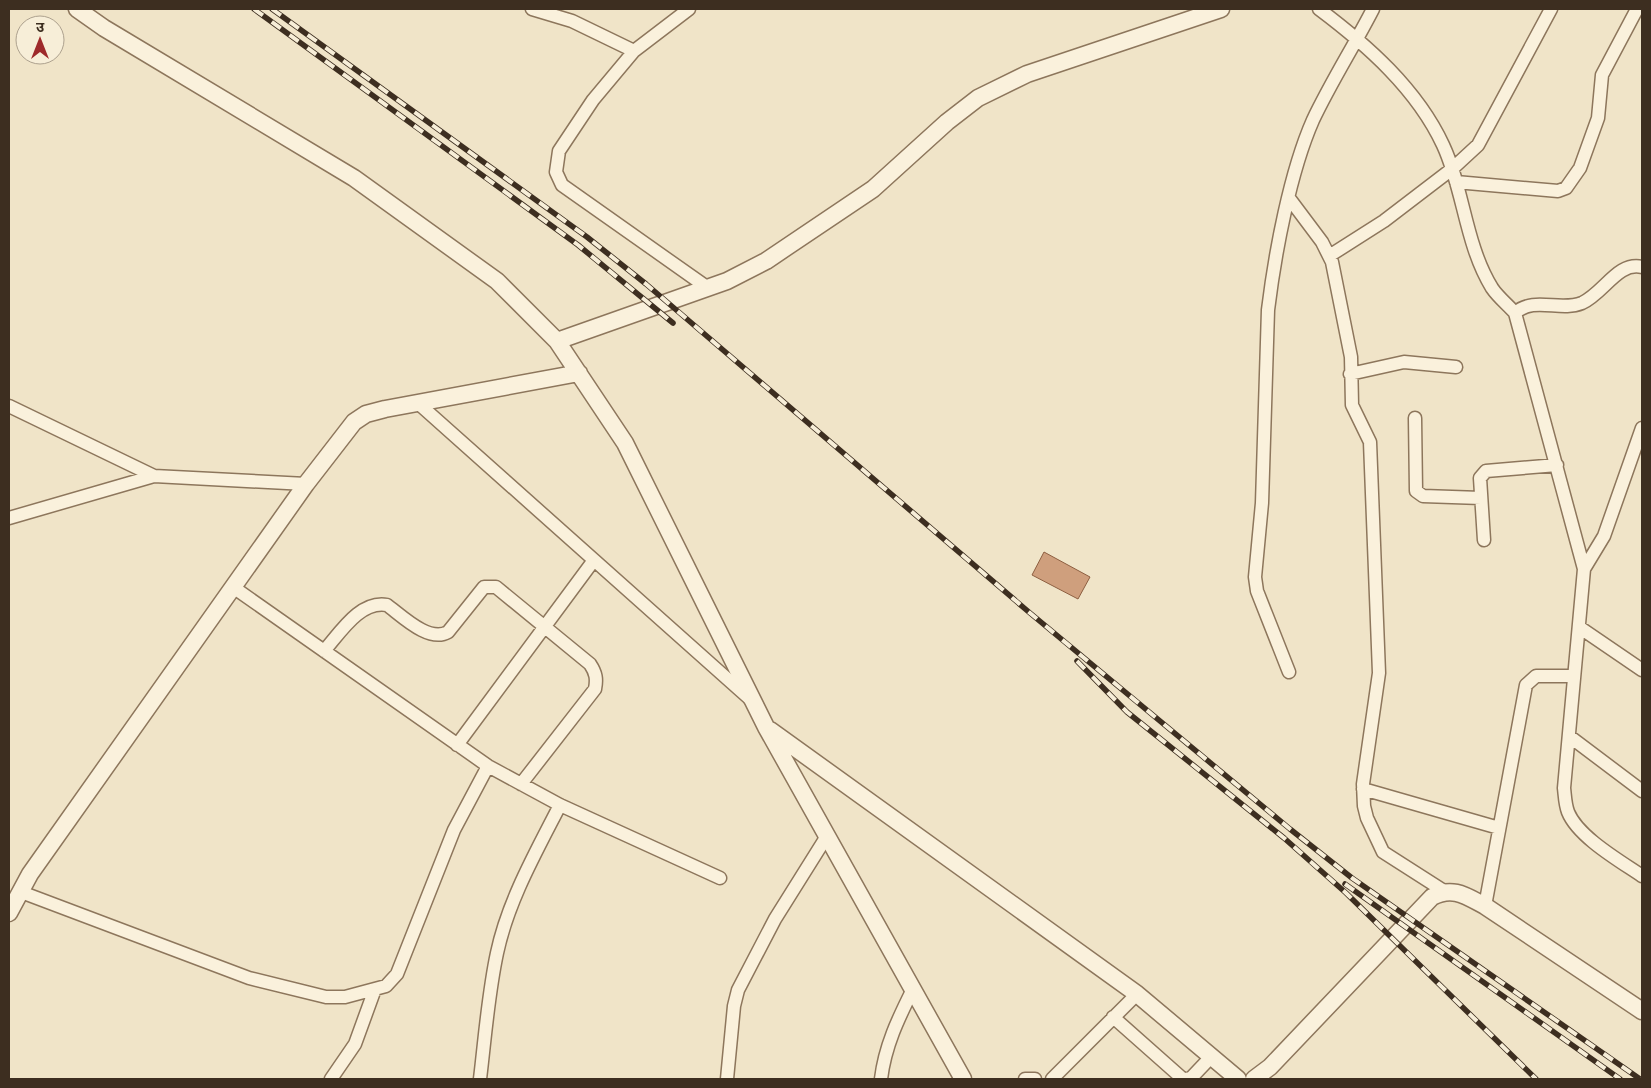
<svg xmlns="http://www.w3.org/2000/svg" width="1651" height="1088" viewBox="0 0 1651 1088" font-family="'Times New Roman','Noto Sans Devanagari',serif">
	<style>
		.building { fill: #cf9f7d; stroke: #8d5f41 }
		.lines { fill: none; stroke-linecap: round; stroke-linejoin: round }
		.minor-casing { stroke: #8d765c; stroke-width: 15 }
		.tertiary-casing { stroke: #8d765c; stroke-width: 19 }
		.minor { stroke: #faf1dc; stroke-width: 12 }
		.tertiary { stroke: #faf1dc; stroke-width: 16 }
		.rail-casing { stroke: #3d2e20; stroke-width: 5.5 }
		.rail { stroke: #f7eed8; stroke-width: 4; stroke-dasharray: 11; stroke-linecap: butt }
	</style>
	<rect width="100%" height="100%" fill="#f0e4c8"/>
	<!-- building -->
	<path class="building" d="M1044,552L1090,577L1078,599L1032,575Z"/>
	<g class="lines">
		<defs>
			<path id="minor" d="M532,9L572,21L634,51
				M689,9L634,51L593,100L559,151L556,172L562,185L708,288
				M1319,9C1367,45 1417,89 1443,145C1464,190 1465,244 1492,288C1498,297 1508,305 1515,313L1584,569L1564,788C1565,796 1565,804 1568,812C1578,837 1620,861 1642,876
				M1456,182L1558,191L1566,188L1580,168L1598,118L1602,75L1637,9
				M1289,198L1322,242L1332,262L1351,357L1352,405L1370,442L1379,673L1363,784L1364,806L1367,818L1383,852L1444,891
				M1329,256L1384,221L1452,169L1478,145L1551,9
				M1515,313C1534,296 1560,312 1582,303C1604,293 1618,261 1642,267
				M1350,374L1404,362L1456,367
				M419,404L750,699
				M9,406L154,476L306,484
				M1415,418L1416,491L1423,496L1481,498
				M9,518L154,476
				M1484,540L1480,478L1486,471L1557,465
				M1584,569L1604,536L1642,428
				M233,587L488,766L560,805L720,878
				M1579,627L1642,670
				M324,651C340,633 360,600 387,605C402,616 429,643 448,632L484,587H496L590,664C596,673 597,679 595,689L521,784
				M1289,672L1257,591L1255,577L1262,503L1268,310C1275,253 1290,172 1313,120C1331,82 1354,46 1373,9
				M1569,736L1642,791
				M457,745L594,560
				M1363,789L1499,828
				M21,892L249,978L326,997H345L386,986L397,974L454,830L488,766
				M1485,906L1526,685L1536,676H1574
				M1113,1017L1183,1079
				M331,1079L355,1044L375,989
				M480,1079C485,1038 488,995 497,953C508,901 536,852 560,805
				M727,1079L734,1006L738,990L775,919L827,836
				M881,1079C885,1046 898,1019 913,989
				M1025,1079H1035
				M1052,1079L1137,994
				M1186,1079L1191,1078L1211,1057"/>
			<path id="tertiary" d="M77,9L104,28L354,178L497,281L557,341L625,443L766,727L963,1079
				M557,341L727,281L766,261L873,189L947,122L978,98L1027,74L1221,9
				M770,730L1137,994L1238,1079
				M9,913L30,874L306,484L354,422L366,414L385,409L579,373
				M1254,1079L1270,1067L1432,897C1453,886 1466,896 1485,906L1642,1011"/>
		</defs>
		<!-- minor casing -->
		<use href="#minor" class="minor-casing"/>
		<!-- tertiary casing -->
		<use href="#tertiary" class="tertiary-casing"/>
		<!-- minor -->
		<use href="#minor" class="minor"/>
		<!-- tertiary -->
		<use href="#tertiary" class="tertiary"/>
		<defs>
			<path id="rail" d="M254,9L578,245L673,323
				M272,9L587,237L646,284L1030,613L1290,829L1352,878L1640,1079
				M1077,661L1127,712L1284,838L1346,893L1536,1079
				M1345,884L1620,1079"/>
		</defs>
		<!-- rail casing -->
		<use href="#rail" class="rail-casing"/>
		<!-- rail -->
		<use href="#rail" class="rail"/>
	</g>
	<!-- border -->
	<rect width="1651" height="1088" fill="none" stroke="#3d2e20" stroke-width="20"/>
	<!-- north arrow -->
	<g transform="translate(40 40)"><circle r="24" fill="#f7eed8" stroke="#ada18e"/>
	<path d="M0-4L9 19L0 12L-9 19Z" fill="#9e2a2b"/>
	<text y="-8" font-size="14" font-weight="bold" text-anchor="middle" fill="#3d2e20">उ</text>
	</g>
</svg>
